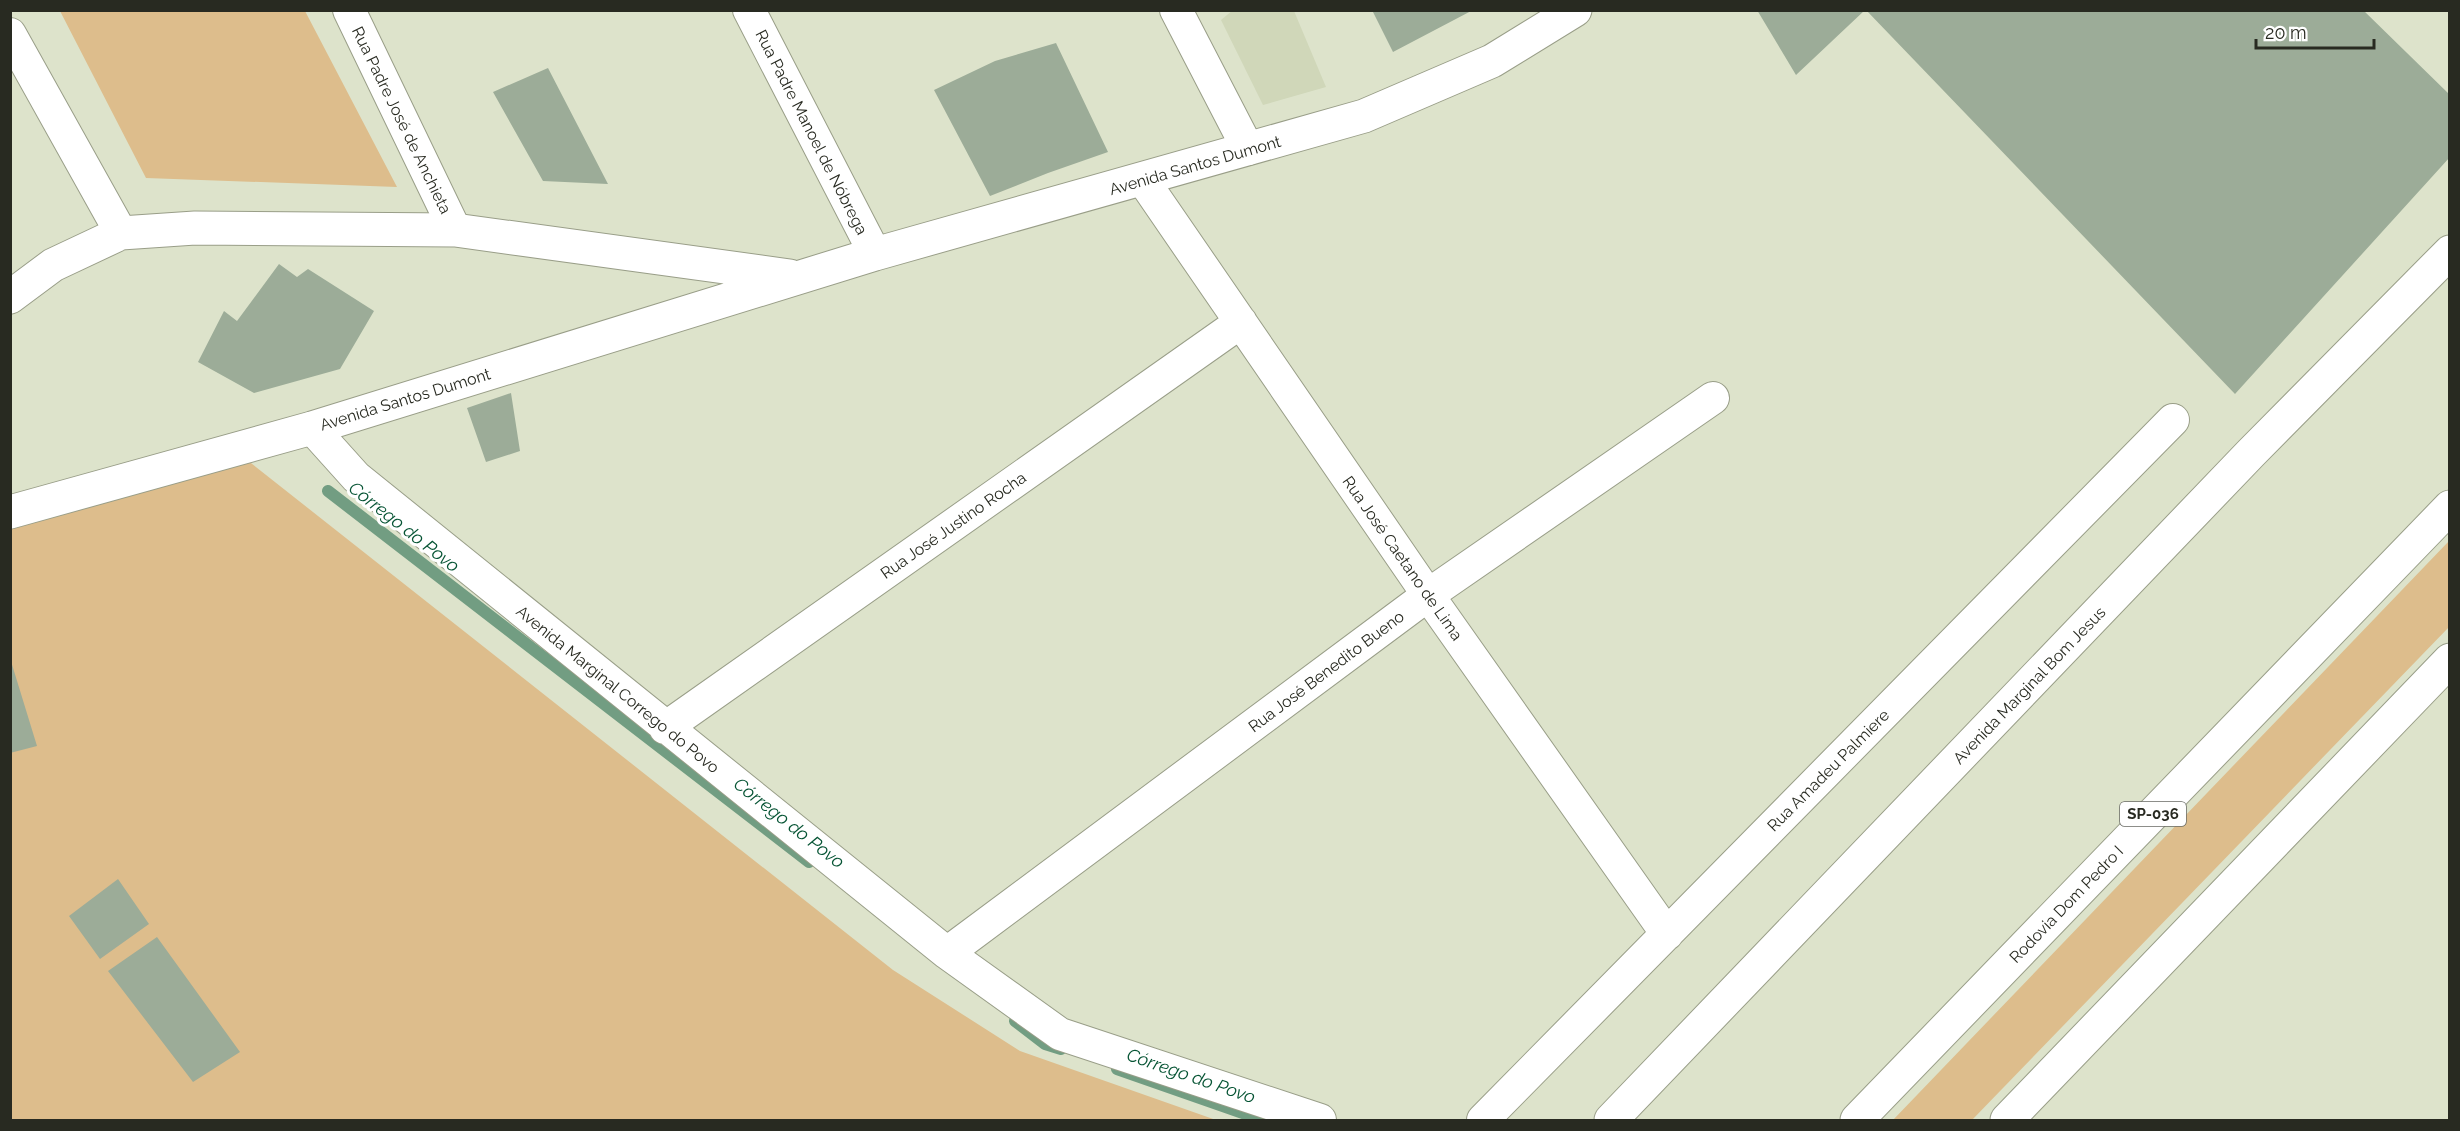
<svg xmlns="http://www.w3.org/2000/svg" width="2460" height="1131" viewBox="0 0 2460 1131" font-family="Raleway,sans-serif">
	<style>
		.built { fill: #d0d7b9 }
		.green { fill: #ddbd8c }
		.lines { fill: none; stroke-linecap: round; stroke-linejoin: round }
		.stream { stroke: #729d82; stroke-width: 12 }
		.building { fill: #9cac98 }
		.street-casing { stroke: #999e88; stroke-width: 34 }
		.secondary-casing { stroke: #999e88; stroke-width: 35 }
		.highway-casing { stroke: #999e88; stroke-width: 35 }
		.street { stroke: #fff; stroke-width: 32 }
		.secondary { stroke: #fff; stroke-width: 33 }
		.highway { stroke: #fff; stroke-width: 33 }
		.labels { text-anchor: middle; stroke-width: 6; stroke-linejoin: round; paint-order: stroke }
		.shield { fill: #fff; stroke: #686a64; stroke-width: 1.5 }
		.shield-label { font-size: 15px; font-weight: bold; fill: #282a21 }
		.street-label { font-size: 16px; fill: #282a21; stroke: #fff }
		.water-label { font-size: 18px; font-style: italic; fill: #065434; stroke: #fff }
	</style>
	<rect width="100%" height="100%" fill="#dde3cb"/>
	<!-- built -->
	<path class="built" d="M1233,10L1294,11L1326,87L1263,105L1221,20Z"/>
	<!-- green -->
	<path class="green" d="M60,11H305L397,187L146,178Z
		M242,456L893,970L1020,1051L1216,1120H11V529Z
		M2449,541V627L1972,1120H1893Z"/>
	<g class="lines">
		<!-- stream -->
		<path class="stream" d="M328,491L809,862
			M1015,1021L1045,1044L1061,1049
			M1117,1069L1263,1120"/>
	</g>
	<!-- building -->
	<path class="building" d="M1372,10H1473L1393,52Z
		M1757,10H1865L1796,75Z
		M1866,10H2363L2450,95V157L2235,394Z
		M1056,43L1108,152L1048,173L990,196L934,90L995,61Z
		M548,68L608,184L543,181L493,92Z
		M279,264L297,277L308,269L374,311L340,369L254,393L198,362L224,311L237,321Z
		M511,393L520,451L486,462L467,408Z
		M10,658L37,746L10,753Z
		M118,879L149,924L100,959L69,916Z
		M157,937L240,1052L193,1082L108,971Z"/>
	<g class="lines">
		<defs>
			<path id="street" d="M349,10L455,230
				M749,10L875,254
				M1176,10L1248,149
				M10,34L121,233
				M1143,180L1428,595L1667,934
				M312,428L356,477L947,953L1060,1034L1320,1120
				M665,728L1241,322
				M947,953L1428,595L1713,398
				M1483,1120L2173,420"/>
			<path id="secondary" d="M10,297L53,265L121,233L195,228L455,230L790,276
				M10,512L312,428L875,254L1364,116L1492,61L1575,10
				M1611,1120L2251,453L2450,252"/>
			<path id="highway" d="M1857,1120L2450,507
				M2007,1120L2450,660"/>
		</defs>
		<!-- street casing -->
		<use href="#street" class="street-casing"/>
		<!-- secondary casing -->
		<use href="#secondary" class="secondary-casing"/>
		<!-- highway casing -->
		<use href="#highway" class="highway-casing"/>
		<!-- street -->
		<use href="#street" class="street"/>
		<!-- secondary -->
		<use href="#secondary" class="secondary"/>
		<!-- highway -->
		<use href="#highway" class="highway"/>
	</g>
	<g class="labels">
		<!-- shield labels -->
		<rect class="shield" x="2120" y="802" width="66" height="24" rx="4.5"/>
		<g class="shield-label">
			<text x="2153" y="819">SP-036</text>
		</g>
		<!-- street labels -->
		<g class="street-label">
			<text transform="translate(402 120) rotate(64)" y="6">Rua Padre José de Anchieta</text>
			<text transform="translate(812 132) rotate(63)" y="6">Rua Padre Manoel de Nóbrega</text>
			<text transform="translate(1195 165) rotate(-16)" y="6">Avenida Santos Dumont</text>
			<text transform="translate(405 399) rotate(-17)" y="6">Avenida Santos Dumont</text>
			<text transform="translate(953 525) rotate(-35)" y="6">Rua José Justino Rocha</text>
			<text transform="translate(1403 558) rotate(55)" y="6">Rua José Caetano de Lima</text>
			<text transform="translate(1326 671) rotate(-37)" y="6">Rua José Benedito Bueno</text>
			<text transform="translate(2029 685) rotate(-46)" y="6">Avenida Marginal Bom Jesus</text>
			<text transform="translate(618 689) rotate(39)" y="6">Avenida Marginal Corrego do Povo</text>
			<text transform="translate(1828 770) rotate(-45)" y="6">Rua Amadeu Palmiere</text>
			<text transform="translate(2066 904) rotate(-46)" y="6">Rodovia Dom Pedro I</text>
		</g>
		<!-- water labels -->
		<g class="water-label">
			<text transform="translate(404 527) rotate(38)" y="6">Córrego do Povo</text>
			<text transform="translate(789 823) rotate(38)" y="6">Córrego do Povo</text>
			<text transform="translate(1191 1076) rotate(19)" y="6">Córrego do Povo</text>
		</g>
	</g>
	<!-- border -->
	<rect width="2460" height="1131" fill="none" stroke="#282a21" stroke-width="24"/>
	<!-- scale -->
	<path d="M2256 39v9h118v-9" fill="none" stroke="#282a21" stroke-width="3"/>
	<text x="2265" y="39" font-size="18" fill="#282a21" stroke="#ffffff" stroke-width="4.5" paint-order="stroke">20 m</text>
</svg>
